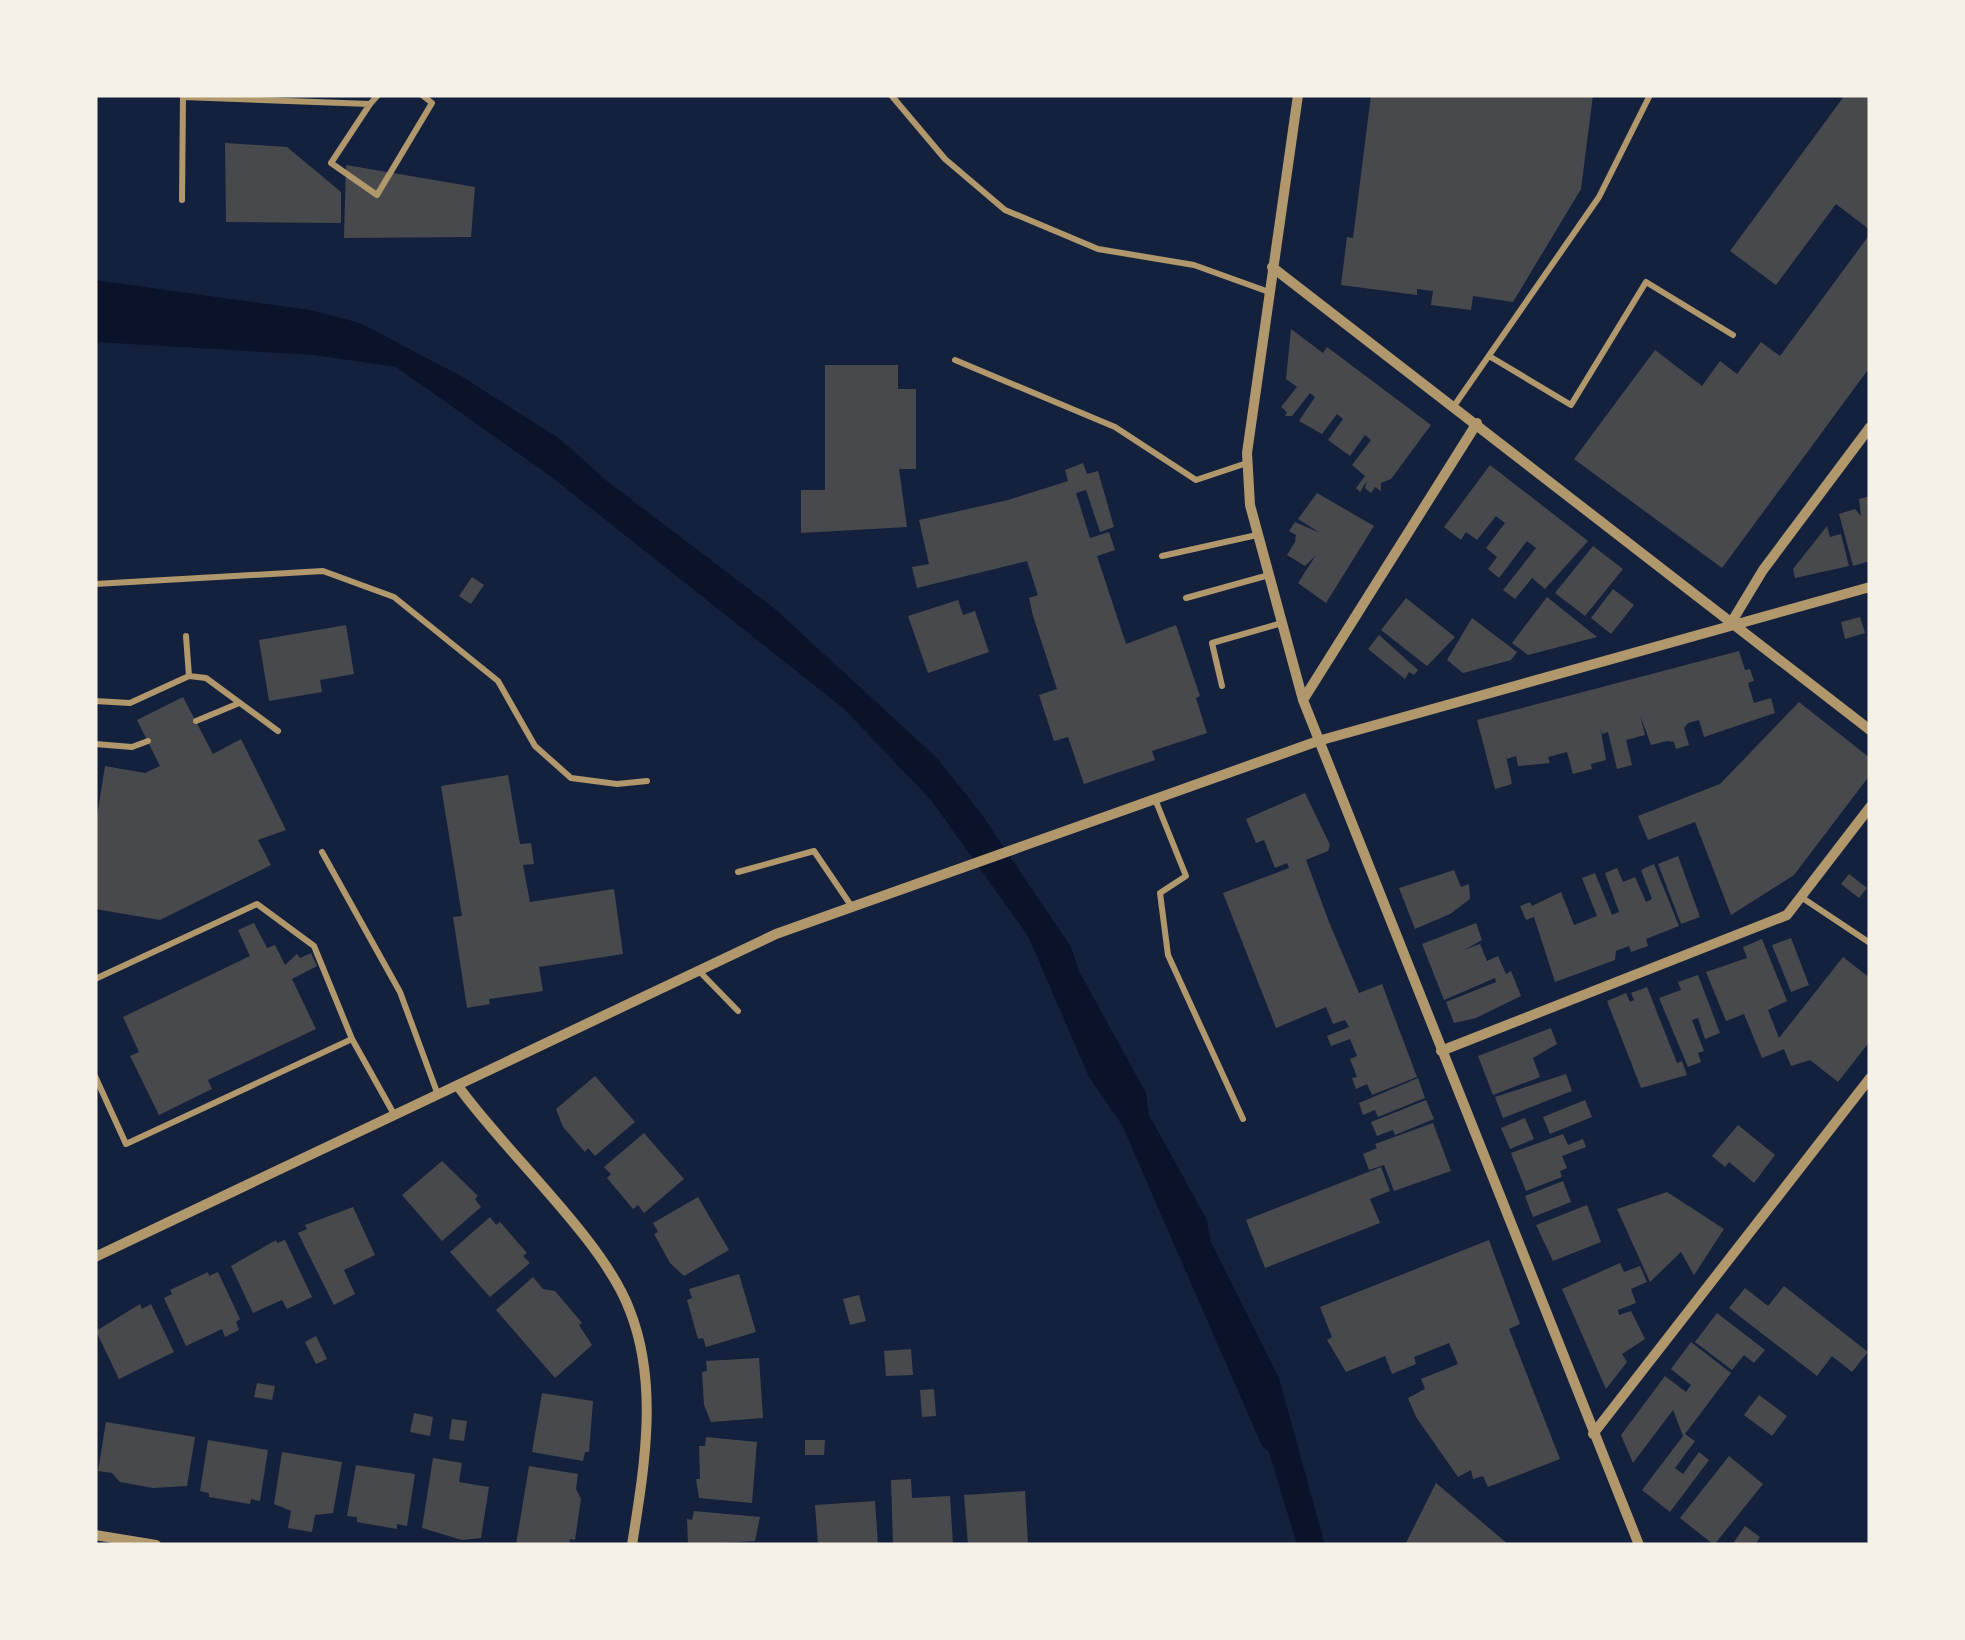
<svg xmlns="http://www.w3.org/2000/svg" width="1965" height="1640" viewBox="0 0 1965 1640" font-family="Lato,sans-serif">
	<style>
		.water { fill: #0b132b }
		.building { fill: #48494c }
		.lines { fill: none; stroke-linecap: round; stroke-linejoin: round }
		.service { stroke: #b1986c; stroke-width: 6 }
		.minor { stroke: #b1986c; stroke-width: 10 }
	</style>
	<rect width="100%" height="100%" fill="#14213d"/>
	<!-- water -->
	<path class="water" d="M95,280L310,310L360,323L461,376L560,439L607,481L775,609L937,758L980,812L1071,947L1079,971L1146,1093L1149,1115L1207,1220L1210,1240L1279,1378L1325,1545H1297L1269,1452L1262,1446L1122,1125L1089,1077L1028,936L931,800L843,708L549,475L396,367L314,355L95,342Z"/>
	<!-- building -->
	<path class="building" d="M1371,95H1593L1581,189L1513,302L1473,296L1471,310L1431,305L1433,291L1417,289V295L1341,285L1347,237L1353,238Z
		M1845,95H1870V230L1836,204L1776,285L1730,251Z
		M225,143L287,147L341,192V223L226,222Z
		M346,165L475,187L471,237L344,238Z
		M1870,234V367L1722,568L1574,459L1655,350L1702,386L1720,361L1737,374L1761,342L1780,356Z
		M1291,329L1323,353L1327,347L1431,425L1391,479L1381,483V491L1375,487L1371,493L1365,488L1367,481L1360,492L1356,488L1365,476L1352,465L1371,440L1365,435L1350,456L1328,440L1343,419L1337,414L1322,434L1299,421L1315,397L1310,393L1292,416H1285L1287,412L1281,407L1297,387L1286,379Z
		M825,365H898V389H916V469H899L907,527L801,533V490H825Z
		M1083,463L1087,474L1098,471L1114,527L1100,532L1086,490L1076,493L1090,538L1109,532L1115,550L1097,556L1126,644L1176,625L1200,696L1196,698L1207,733L1152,751L1155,760L1084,784L1068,737L1054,741L1039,695L1057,689L1033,616L1029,598L1038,595L1027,561L917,588L912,567L929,564L919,520L1008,500L1068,481L1065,470Z
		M1490,465L1588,541L1545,589L1532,578L1515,599L1503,590L1536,548L1527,541L1499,578L1488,569L1497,557L1486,548L1505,523L1496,516L1477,540L1466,532L1461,540L1444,527Z
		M1317,493L1374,526L1326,603L1298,583L1316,555L1305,566L1287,555L1295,542L1296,535L1289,531L1295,522L1320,533L1298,519Z
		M1870,496V561L1853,566L1839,514L1855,509L1861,516L1859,499Z
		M1827,526L1830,537L1841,534L1849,566L1795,578L1793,569Z
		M1593,546L1623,569L1585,616L1555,593Z
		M472,577L484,585L471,604L459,596Z
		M1613,589L1634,605L1611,634L1591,618Z
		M1547,597L1597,637L1528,655L1512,643Z
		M1406,598L1455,637L1427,666L1381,630Z
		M958,600L963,615L975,611L989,652L928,673L908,616Z
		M1860,617L1865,633L1845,639L1841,622Z
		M1472,618L1517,652L1511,660L1463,673L1447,660Z
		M346,625L354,674L320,680L322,692L269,701L259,640Z
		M1379,635L1418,670L1414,675L1409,672L1405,679L1368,649Z
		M1739,651L1745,670L1750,669L1754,681L1748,683L1754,703L1771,698L1775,713L1704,737L1699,720L1688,723L1684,728L1689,745L1676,749L1674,742L1667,741L1651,745L1640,715L1645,735L1626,740L1632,765L1617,769L1608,732L1602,734L1600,726L1606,760L1591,764L1592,769L1573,774L1567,752L1548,757L1550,763L1518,766L1516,756L1507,759L1505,751L1512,784L1495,789L1477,720Z
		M183,697L213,754L241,739L286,830L258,840L271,865L160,920L95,909V829L105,766L145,773L160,766L137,720Z
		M1799,702L1870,758V775L1794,875L1731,915L1695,822L1648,840L1638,816L1720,784Z
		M508,775L520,844L531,843L534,864L523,865L530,902L614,889L623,954L539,967L543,991L489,999L490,1004L467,1008L453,917L462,916L441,786Z
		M1305,793L1330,845L1328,851L1306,860L1329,922L1359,993L1382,984L1417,1077L1372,1095L1367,1084L1356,1089L1352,1078L1357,1077L1350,1059L1357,1056L1350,1039L1331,1046L1327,1036L1349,1027L1345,1020L1333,1024L1326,1007L1276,1028L1223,893L1289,868L1287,863L1275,868L1264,840L1256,843L1246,819Z
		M1678,856L1700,917L1681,924L1658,864Z
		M1654,864L1679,926L1646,939L1648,946L1631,952L1629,946L1616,951L1615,960L1555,982L1534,917L1526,920L1520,906L1530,902L1532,906L1561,892L1574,925L1597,916L1582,878L1595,873L1612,915L1619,912L1605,873L1617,868L1623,882L1635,877L1646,902L1652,899L1641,870Z
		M1454,870L1461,887L1469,884L1470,899L1450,914L1415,929L1399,888Z
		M1849,874L1867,888L1859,898L1841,884Z
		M254,923L267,948L275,945L285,965L297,954L300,958L311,953L317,966L292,979L316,1029L208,1080L212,1089L159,1115L130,1056L139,1052L123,1017L250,956L238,930Z
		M1476,923L1482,940L1464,950L1480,944L1487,961L1498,956L1506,974L1511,971L1521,996L1476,1018L1454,1023L1446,1002L1496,982L1495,978L1444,1000L1422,944Z
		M1791,938L1809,985L1791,992L1772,945Z
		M1762,939L1787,1001L1768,1010L1779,1038L1843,957L1870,978V1041L1838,1082L1810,1060L1791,1066L1784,1049L1762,1058L1744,1014L1726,1021L1706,972L1747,958L1743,947Z
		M1698,975L1720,1033L1705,1039L1698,1018L1692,1020L1704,1051L1698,1053L1701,1062L1688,1067L1659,998L1681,990L1678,982Z
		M1647,987L1677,1063L1682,1061L1687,1075L1641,1088L1607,1001L1626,993L1630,1002L1634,1000L1631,993Z
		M1551,1028L1557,1044L1533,1058L1540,1077L1493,1095L1478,1056Z
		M1566,1074L1572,1091L1503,1118L1495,1097Z
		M595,1076L635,1122L595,1156L588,1148L585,1152L563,1127L556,1109Z
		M1418,1078L1425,1098L1378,1117L1375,1110L1363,1115L1359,1103Z
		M1426,1100L1434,1119L1395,1135L1393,1130L1377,1136L1371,1122Z
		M1585,1100L1592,1117L1550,1134L1543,1117Z
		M1525,1118L1534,1139L1510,1149L1501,1128Z
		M1433,1123L1451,1171L1394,1191L1384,1165L1369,1170L1363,1154L1377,1148L1375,1144Z
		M1738,1125L1775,1155L1754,1183L1729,1162L1725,1167L1712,1156Z
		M644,1133L684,1179L644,1213L638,1205L633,1209L607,1178L611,1174L604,1167Z
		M1563,1134L1568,1145L1583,1139L1586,1147L1562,1156L1567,1168L1560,1171L1562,1177L1526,1191L1511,1153Z
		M442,1161L478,1196L475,1199L481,1207L442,1241L402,1195Z
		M1381,1167L1390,1191L1370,1199L1380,1223L1265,1268L1246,1220Z
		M1563,1181L1571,1202L1533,1217L1525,1196Z
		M1667,1192L1724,1229L1694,1275L1681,1252L1650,1282L1617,1209Z
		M698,1197L729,1250L684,1276L670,1263L654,1234L658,1232L653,1223Z
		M1587,1205L1601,1242L1553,1261L1536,1225Z
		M353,1207L375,1255L344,1270L355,1294L334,1305L298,1233L307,1229L305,1225Z
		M490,1217L496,1225L500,1222L527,1253L523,1256L530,1263L490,1297L450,1252Z
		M276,1240L277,1243L285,1240L312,1297L287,1309L282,1300L253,1313L231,1266Z
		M1489,1240L1520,1324L1509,1329L1560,1459L1488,1487L1483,1476L1473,1479L1471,1470L1458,1477L1416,1417L1408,1398L1425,1389L1421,1379L1458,1364L1449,1343L1414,1357L1416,1364L1392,1374L1385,1356L1346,1372L1327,1340L1332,1337L1320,1307Z
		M1620,1263L1624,1272L1640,1266L1647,1282L1631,1289L1636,1303L1618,1310L1619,1315L1631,1311L1645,1339L1622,1354L1627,1362L1606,1389L1562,1289Z
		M208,1272L209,1276L218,1272L240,1319L236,1322L239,1330L225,1337L222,1329L186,1346L164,1298L172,1294L170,1290Z
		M739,1274L756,1332L706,1347L703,1338L698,1339L687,1300L692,1298L689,1289Z
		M533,1277L543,1289L555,1291L582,1323L579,1325L592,1345L555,1378L496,1310Z
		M1784,1286L1868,1352L1852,1372L1832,1356L1817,1376L1729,1308L1745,1288L1768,1306Z
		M859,1295L866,1321L850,1325L843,1299Z
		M140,1304L142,1309L151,1304L174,1352L119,1379L96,1331Z
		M1717,1313L1765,1350L1754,1363L1744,1355L1732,1370L1695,1342Z
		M316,1336L327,1359L316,1364L305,1342Z
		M1691,1342L1731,1373L1685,1434L1695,1441L1675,1468L1683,1474L1699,1452L1709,1460L1670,1512L1642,1490L1683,1436L1673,1410L1633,1463L1621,1435L1665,1376L1686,1392L1691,1385L1671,1369Z
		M911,1349L913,1375L886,1376L884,1351Z
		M759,1358L763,1418L711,1422L704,1405L702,1372L707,1371L706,1361Z
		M257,1383L275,1386L272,1400L254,1397Z
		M934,1389L936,1416L922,1417L920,1390Z
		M542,1393L593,1401L589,1452H585L583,1461L532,1452Z
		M1759,1395L1787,1416L1772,1436L1744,1415Z
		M414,1413L433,1417L430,1436L410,1432Z
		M452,1419L467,1421L464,1441L449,1439Z
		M106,1422L195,1437L187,1486L153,1488L120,1482L112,1473L98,1471Z
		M706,1437L757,1442L752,1503L699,1498L696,1479H700L699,1446H705Z
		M208,1440L268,1450L260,1501L251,1499L250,1504L209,1497V1493L200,1491Z
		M805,1440H825L824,1455H805Z
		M282,1452L342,1462L333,1513L315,1515L312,1532L288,1528L291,1511L274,1504Z
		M1729,1456L1763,1484L1714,1545L1680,1518Z
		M433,1458L462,1463L459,1482L489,1487L481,1538L462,1540L422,1528Z
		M356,1465L415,1474L407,1526L397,1524V1529L357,1522V1517L347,1516Z
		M529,1466L578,1474L576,1489L581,1499L575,1540L570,1539L569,1545H516Z
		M911,1479L912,1498L950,1496L953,1545H893L891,1480Z
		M1436,1483L1509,1545H1405Z
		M1025,1491L1028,1543L968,1545L964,1495Z
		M875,1501L878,1545H818L815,1505Z
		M694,1511L760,1517L755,1541L688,1545L687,1519L692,1520Z
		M1745,1526L1760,1537L1755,1545H1732Z"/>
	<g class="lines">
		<!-- service -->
		<path class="service" d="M891,95L945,159L1005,210L1098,249L1194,265L1269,292
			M183,97L370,104L378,95
			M370,104L331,163L377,195L432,103L422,95
			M182,200L183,96
			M1489,356L1571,405L1646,282L1733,335
			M955,360L1115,427L1196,480L1247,463
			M1454,406L1599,197L1650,95
			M1162,556L1257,535
			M95,584L323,571L394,597L498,681L535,746L571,778L617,784L647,781
			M1186,598L1269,575
			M186,636L189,676
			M1222,686L1212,643L1282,623
			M95,701L130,703L189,676L206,678L278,731
			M196,721L237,704
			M95,744L132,747L148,741
			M1155,799L1186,876L1160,893L1168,955L1243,1119
			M322,852L400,992L438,1095
			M738,872L814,851L852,907
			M1801,897L1870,943
			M700,972L738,1011
			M95,979L257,904L314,946L352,1039L126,1144L95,1076
			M352,1039L395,1116"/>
		<!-- minor -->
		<path class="minor" d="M1298,95L1247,453L1250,505L1303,700L1639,1545
			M1272,267L1870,730
			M1731,623L1763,570L1870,427
			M1303,700L1477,423
			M1441,1051L1787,915L1870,807
			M458,1086C505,1152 604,1240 630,1311C659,1385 644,1469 632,1545
			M95,1257L776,934L1318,741L1870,587
			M1593,1434L1870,1078
			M95,1535L156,1545"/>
	</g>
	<!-- border -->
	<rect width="1965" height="1640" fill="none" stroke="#f6f1e7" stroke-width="195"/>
</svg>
